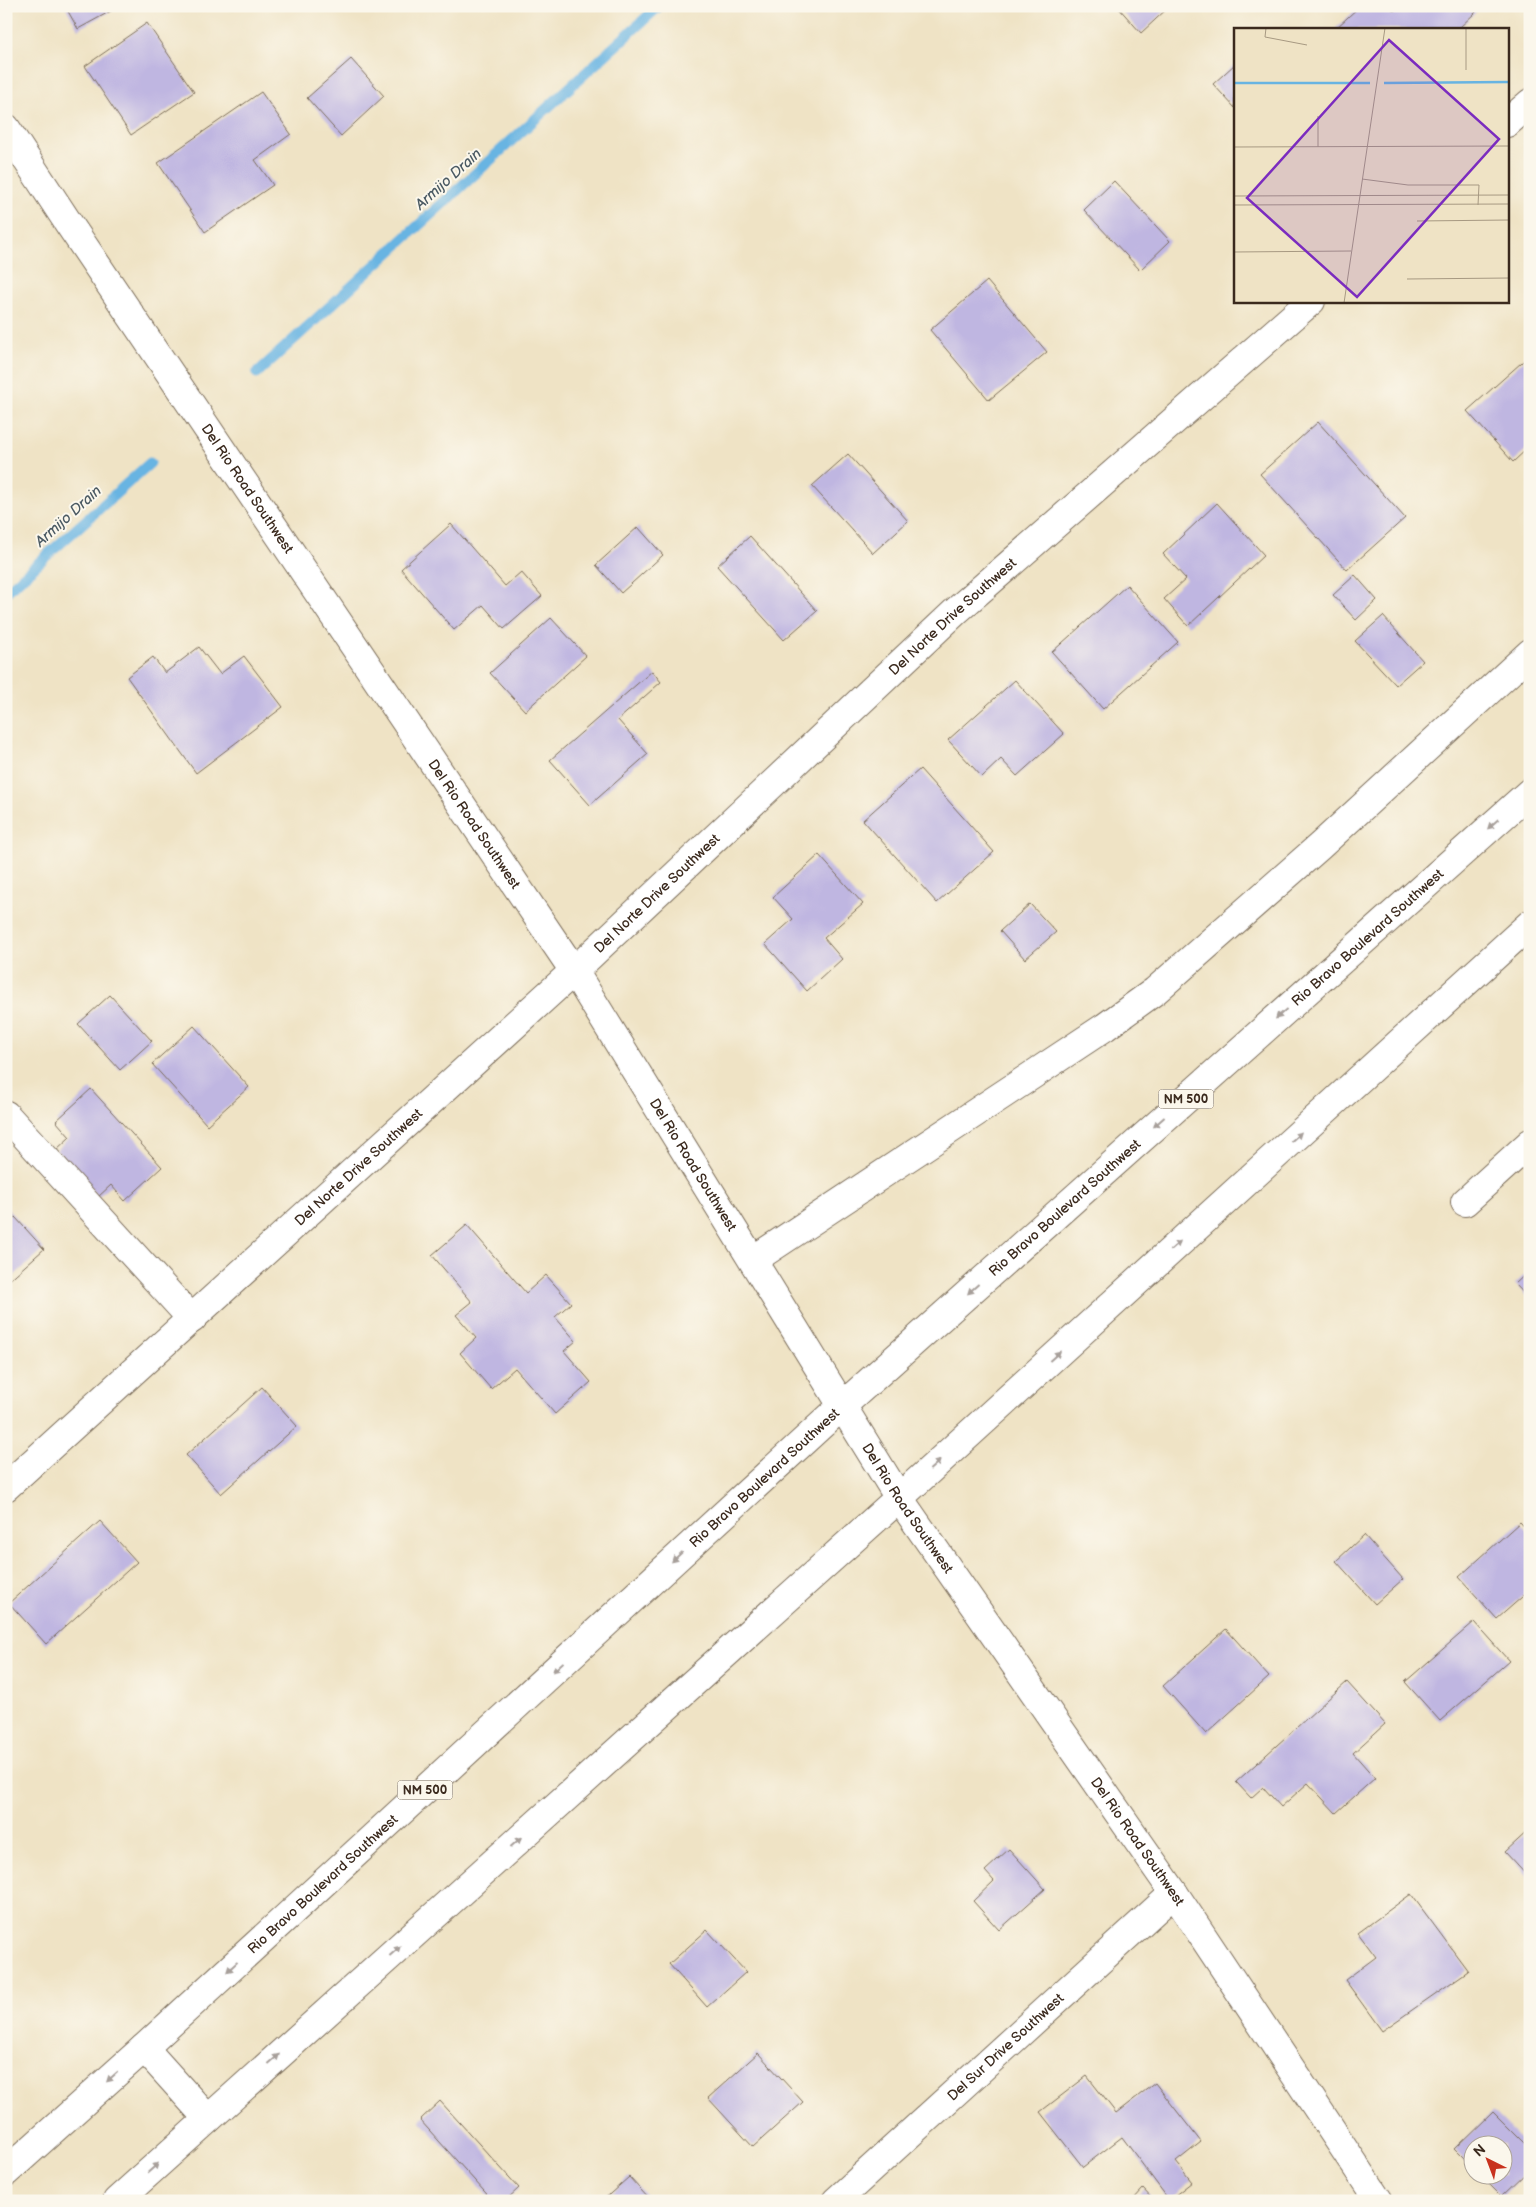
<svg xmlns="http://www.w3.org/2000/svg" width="1536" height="2207" viewBox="0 0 1536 2207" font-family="'Balsamiq Sans',sans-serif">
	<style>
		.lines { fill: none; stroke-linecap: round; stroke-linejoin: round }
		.stream { stroke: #68b4e2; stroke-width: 11 }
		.building { fill: #bfb6e1 }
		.minor-casing { stroke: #7a6b58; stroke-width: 30 }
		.major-casing { stroke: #7a6b58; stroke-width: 30 }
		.minor { stroke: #fff; stroke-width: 28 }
		.major { stroke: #fff; stroke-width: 28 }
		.oneway { fill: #a79f9a }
		.labels { text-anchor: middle; stroke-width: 4; stroke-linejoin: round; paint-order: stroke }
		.shield { fill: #fbf7ec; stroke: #75685c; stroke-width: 1 }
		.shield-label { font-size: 12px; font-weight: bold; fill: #3b2a1e }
		.street-label { font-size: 14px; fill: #3b2a1e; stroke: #fbf7ec }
		.water-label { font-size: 15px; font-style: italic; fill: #4b5a63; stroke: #fbf7ec }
		.inset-river { fill: none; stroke: #68b4e2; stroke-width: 2.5 }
		.inset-road { fill: none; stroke: #a79982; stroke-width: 1 }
		.view { fill: #7b2cbf; fill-opacity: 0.15; stroke: #7b2cbf; stroke-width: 2.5 }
		.inset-edge { fill: none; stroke: #3b2a1e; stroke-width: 2.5 }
	</style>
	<rect width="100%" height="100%" fill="#fbf7ec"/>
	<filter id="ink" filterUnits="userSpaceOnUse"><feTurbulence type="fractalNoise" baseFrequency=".02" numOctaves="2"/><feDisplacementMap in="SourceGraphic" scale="10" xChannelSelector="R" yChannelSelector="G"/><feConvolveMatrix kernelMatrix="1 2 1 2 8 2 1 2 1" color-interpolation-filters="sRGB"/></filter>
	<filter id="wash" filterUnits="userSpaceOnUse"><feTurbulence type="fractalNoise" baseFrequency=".0096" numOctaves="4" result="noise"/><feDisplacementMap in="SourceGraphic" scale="20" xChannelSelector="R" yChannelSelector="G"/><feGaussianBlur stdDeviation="1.12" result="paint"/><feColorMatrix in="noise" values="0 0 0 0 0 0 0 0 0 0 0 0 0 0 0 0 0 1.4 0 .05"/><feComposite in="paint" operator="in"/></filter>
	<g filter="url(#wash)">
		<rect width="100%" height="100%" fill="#efe3c5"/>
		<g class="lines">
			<!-- stream -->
			<path class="stream" d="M257,373L659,6
				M6,592L150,463"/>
		</g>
		<g id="blocks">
			<!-- building -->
			<path class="building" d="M65,6H120L78,29Z
				M1117,6H1170L1141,33Z
				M1360,6H1390L1394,11L1399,6H1471L1476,12L1458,29H1335Z
				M147,23L194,92L131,135L85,66Z
				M351,59L384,96L341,136L307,98Z
				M1235,64V108L1213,84Z
				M261,92L291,134L255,160L273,185L205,232L158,163Z
				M1114,181L1170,241L1140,270L1084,210Z
				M987,281L1047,352L989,400L930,330Z
				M1530,355V446L1513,462L1467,411Z
				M1318,422L1405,518L1347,570L1260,474Z
				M848,454L908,521L873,553L812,486Z
				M1217,503L1264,555L1188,626L1164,599L1186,579L1163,554Z
				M451,524L505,586L521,572L542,596L504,629L483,605L454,630L401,569Z
				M638,527L663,555L621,593L596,565Z
				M750,536L817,611L784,640L717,566Z
				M1355,575L1377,600L1356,620L1333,595Z
				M1127,585L1178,642L1103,709L1052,652Z
				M1383,616L1423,661L1396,685L1355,641Z
				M551,618L586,656L525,711L490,673Z
				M199,647L220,674L244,656L283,707L196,773L127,677L153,657L165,673Z
				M652,671L661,682L618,720L648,754L590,805L550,760Z
				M1015,680L1064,734L1017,776L1001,759L982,777L948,740Z
				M920,769L994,852L937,903L863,820Z
				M819,855L863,904L824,938L842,959L807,991L765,944L793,919L773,897Z
				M1030,904L1056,932L1025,959L1000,931Z
				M110,995L152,1041L120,1070L78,1024Z
				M194,1026L249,1087L207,1125L152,1064Z
				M91,1089L162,1167L125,1201L111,1185L98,1197L56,1150L70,1137L56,1121Z
				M6,1207L44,1249L6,1283Z
				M467,1225L526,1293L546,1275L571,1303L555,1317L576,1341L564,1351L591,1382L555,1414L515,1368L491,1389L460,1353L476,1338L456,1315L472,1302L432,1255Z
				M1530,1270V1300L1515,1284Z
				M262,1387L297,1426L221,1494L186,1455Z
				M100,1521L137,1562L46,1644L9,1603Z
				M1520,1522L1530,1533V1590L1497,1619L1459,1577Z
				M1364,1535L1403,1579L1375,1604L1336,1561Z
				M1474,1622L1509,1661L1440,1721L1405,1682Z
				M1226,1629L1269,1677L1206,1734L1163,1686Z
				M1347,1682L1385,1724L1353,1753L1375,1778L1336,1813L1308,1783L1281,1807L1263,1787L1251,1798L1236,1782Z
				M1530,1829V1879L1505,1852Z
				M1009,1849L1045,1889L999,1930L973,1901L994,1881L985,1871Z
				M1411,1894L1468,1971L1382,2031L1345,1980L1376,1957L1358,1933Z
				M707,1930L746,1972L707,2007L669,1964Z
				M758,2053L803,2102L753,2147L708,2098Z
				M1087,2076L1116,2113L1155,2083L1201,2142L1176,2162L1192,2182L1169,2200L1122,2137L1083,2167L1040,2112Z
				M440,2101L519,2188L505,2201H493L420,2120Z
				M1493,2112L1530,2149V2169L1502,2196L1480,2174H1504V2144H1474V2168L1455,2149Z
				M629,2177L651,2201H602Z
				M1143,2189L1154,2201H1132Z"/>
		</g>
	</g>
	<g filter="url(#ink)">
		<use href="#blocks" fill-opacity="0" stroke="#7a6b58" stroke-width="1"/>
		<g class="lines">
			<defs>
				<g id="minor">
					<path d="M1507,123L1530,103"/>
					<path id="s1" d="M6,128L69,224L574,971L899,1498L1174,1893L1379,2201"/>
					<path d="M6,1115L192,1319"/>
					<path d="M1465,1202L1530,1143"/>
					<path d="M753,1260L1105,1027L1155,991L1320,846L1530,653"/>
					<path id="s2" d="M6,1487L574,971L955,612L1311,301"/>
					<path d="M144,2048L208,2119"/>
					<path id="s3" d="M836,2201L1174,1893"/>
				</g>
				<g id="major">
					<path id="s4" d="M6,2172L144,2048L842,1406L1530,792"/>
					<path d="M117,2201L899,1498L1530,924"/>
				</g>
			</defs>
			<!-- minor casing -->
			<use href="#minor" class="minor-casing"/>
			<!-- major casing -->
			<use href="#major" class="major-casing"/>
			<!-- minor -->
			<use href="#minor" class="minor"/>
			<!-- major -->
			<use href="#major" class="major"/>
		</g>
		<!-- one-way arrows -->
		<defs><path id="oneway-solid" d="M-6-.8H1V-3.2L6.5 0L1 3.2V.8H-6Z" transform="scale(1.25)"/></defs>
		<g class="oneway">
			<use href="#oneway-solid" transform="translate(1493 824) rotate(138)"/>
			<use href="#oneway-solid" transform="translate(1281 1014) rotate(138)"/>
			<use href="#oneway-solid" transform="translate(1159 1122) rotate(138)"/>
			<use href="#oneway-solid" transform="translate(1296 1137) rotate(-42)"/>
			<use href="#oneway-solid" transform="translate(1175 1246) rotate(-42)"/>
			<use href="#oneway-solid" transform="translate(973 1289) rotate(138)"/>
			<use href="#oneway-solid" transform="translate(1055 1356) rotate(-42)"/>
			<use href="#oneway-solid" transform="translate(935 1465) rotate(-42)"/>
			<use href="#oneway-solid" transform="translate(677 1557) rotate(137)"/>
			<use href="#oneway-solid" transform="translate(558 1667) rotate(137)"/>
			<use href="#oneway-solid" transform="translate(516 1842) rotate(-42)"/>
			<use href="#oneway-solid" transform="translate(395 1951) rotate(-42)"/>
			<use href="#oneway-solid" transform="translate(232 1967) rotate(137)"/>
			<use href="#oneway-solid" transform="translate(274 2059) rotate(-42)"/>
			<use href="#oneway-solid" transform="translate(112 2077) rotate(138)"/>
			<use href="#oneway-solid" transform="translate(153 2168) rotate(-42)"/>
		</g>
	</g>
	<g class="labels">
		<!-- shield labels -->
		<g class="shield">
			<rect x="1158.5" y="1089.5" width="55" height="19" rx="4"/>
			<rect x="397.5" y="1780.5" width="55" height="19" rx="4"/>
		</g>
		<g class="shield-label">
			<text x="1186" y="1103">NM 500</text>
			<text x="425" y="1794">NM 500</text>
		</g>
		<!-- street labels -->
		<g class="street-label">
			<text dy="5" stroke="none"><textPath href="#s1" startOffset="434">Del Rio Road Southwest</textPath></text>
			<text dy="5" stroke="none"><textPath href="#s2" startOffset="1286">Del Norte Drive Southwest</textPath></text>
			<text dy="5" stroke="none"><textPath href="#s1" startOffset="839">Del Rio Road Southwest</textPath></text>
			<text dy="5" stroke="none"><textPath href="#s2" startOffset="881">Del Norte Drive Southwest</textPath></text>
			<text dy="5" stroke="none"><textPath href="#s4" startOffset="1838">Rio Bravo Boulevard Southwest</textPath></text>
			<text dy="5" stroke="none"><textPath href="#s1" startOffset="1244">Del Rio Road Southwest</textPath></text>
			<text dy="5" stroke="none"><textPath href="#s2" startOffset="476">Del Norte Drive Southwest</textPath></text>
			<text dy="5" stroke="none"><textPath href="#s4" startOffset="1432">Rio Bravo Boulevard Southwest</textPath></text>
			<text dy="5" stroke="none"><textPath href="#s4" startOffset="1028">Rio Bravo Boulevard Southwest</textPath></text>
			<text dy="5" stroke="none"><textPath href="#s1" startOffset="1649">Del Rio Road Southwest</textPath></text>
			<text dy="5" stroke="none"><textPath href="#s1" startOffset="2054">Del Rio Road Southwest</textPath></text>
			<text dy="5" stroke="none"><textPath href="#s4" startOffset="428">Rio Bravo Boulevard Southwest</textPath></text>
			<text dy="5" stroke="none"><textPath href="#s3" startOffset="229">Del Sur Drive Southwest</textPath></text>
		</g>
		<!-- water labels -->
		<g class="water-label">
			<text transform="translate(448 179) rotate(-42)" y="5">Armijo Drain</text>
			<text transform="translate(68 516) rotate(-42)" y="5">Armijo Drain</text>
		</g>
	</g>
	<!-- overview -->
	<g transform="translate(1234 28)">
		<rect width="275" height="275" fill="#efe3c5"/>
		<path class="inset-river" d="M0,55H136M150,55L275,54"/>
		<path class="inset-road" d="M32,0L31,9L73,17M232,0V42M84,88V119M0,119L275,118M128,151L174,157H245L244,177M0,168L275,167M0,177L275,176M183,193L275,192M0,224L117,223M173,251L275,250M110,275L151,0"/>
		<path class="view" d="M155,12L265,111L123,269L13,170Z"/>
		<rect width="275" height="275" class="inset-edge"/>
	</g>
	<!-- margin -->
	<rect width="1536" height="2207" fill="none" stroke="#fbf7ec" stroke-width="25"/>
	<!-- north arrow -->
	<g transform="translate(1488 2160) rotate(318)"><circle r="24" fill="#fbf7ec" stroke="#aea59a"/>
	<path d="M0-4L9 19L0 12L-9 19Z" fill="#c8321e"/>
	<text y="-8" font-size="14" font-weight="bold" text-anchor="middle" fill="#3b2a1e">N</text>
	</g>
</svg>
